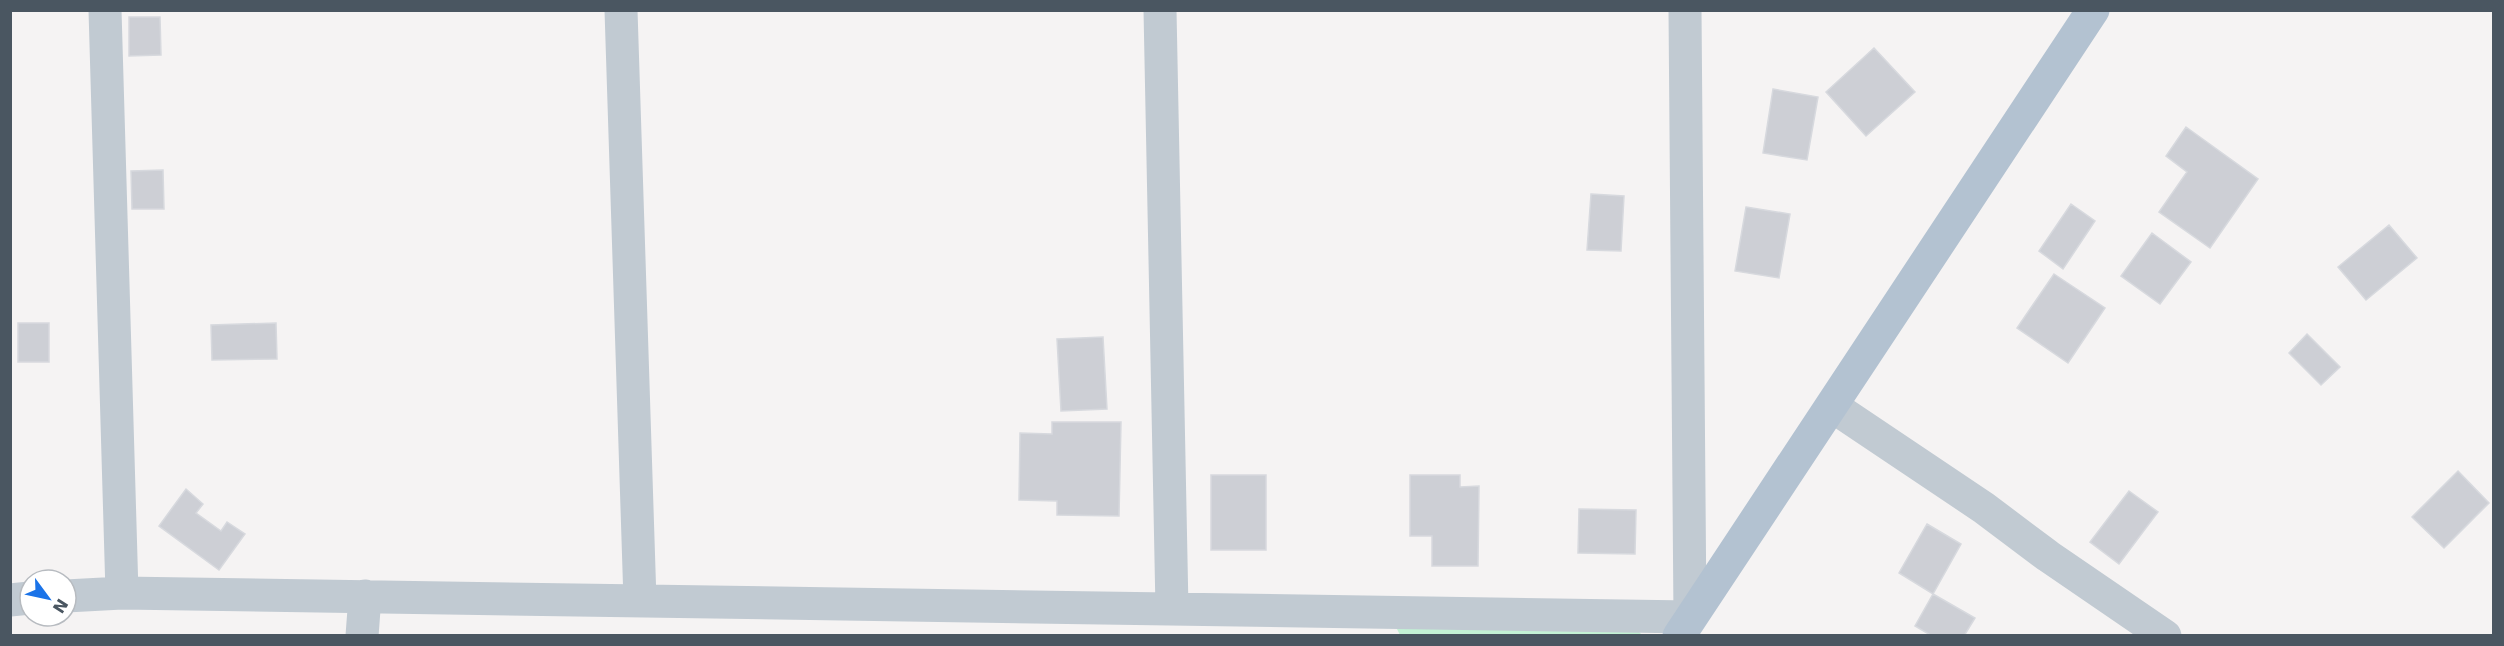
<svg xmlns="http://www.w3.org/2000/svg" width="2504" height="646" viewBox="0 0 2504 646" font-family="'DejaVu Sans',sans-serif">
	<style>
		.green { fill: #c3f1d5 }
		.building { fill: #cdcfd5; stroke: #d7d9de; stroke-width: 1.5 }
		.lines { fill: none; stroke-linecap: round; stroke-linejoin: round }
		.minor { stroke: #c1cad2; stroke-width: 33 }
		.major { stroke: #b3c2d1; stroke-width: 33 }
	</style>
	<rect width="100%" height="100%" fill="#f5f3f3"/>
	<!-- green -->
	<path class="green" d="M1394,623L1637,630L1642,635H1400Z"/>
	<!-- building -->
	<path class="building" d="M129,17H160L161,55L129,56Z
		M1874,48L1915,92L1866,136L1826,92Z
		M1773,89L1818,97L1807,160L1763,153Z
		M2186,127L2258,179L2210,248L2159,212L2187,172L2166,156Z
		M163,170L164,209H132L131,171Z
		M1591,194L1624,196L1621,251L1587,250Z
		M2071,204L2095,221L2063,269L2039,251Z
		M1746,207L1790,214L1779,278L1735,271Z
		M2389,225L2417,258L2366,300L2338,267Z
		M2152,233L2191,262L2160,304L2121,276Z
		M2054,274L2105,308L2068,363L2017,328Z
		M18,323H49V362H18Z
		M276,323L277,359L212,360L211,325Z
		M2307,334L2340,367L2321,385L2289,353Z
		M1103,337L1107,409L1061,411L1057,339Z
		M1052,422H1121L1119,516L1057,515V501L1019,500L1020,433L1052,434Z
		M2458,471L2489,503L2444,548L2412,517Z
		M1211,475H1266V550H1211Z
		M1410,475H1460V487L1479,486L1478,566H1432V536H1410Z
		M186,489L203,504L196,513L221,531L227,522L245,534L219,570L159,526Z
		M2129,491L2158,512L2119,564L2090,542Z
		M1579,509L1636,510L1635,554L1578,553Z
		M1927,524L1961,544L1933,594L1899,573Z
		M1933,594L1975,618L1964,636H1932L1915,626Z"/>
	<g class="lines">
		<!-- minor -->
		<path class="minor" d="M105,10L122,593
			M621,10L640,601
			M1160,10L1172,609
			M1832,406L1984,508L2048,556L2165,636
			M66,596L122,593L1690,617L1685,10
			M10,600L30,598
			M362,636L365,596"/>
		<!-- major -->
		<path class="major" d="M1679,636L2093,10"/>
	</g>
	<!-- border -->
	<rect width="2504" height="646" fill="none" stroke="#4a5661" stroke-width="24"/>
	<!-- north arrow -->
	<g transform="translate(48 598) rotate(123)"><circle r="28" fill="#ffffff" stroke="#b7bbc0" stroke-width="1.5"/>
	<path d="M0-4.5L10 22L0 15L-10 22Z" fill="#1a73e8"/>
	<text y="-9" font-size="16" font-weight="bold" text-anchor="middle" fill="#4a5661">N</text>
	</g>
</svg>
